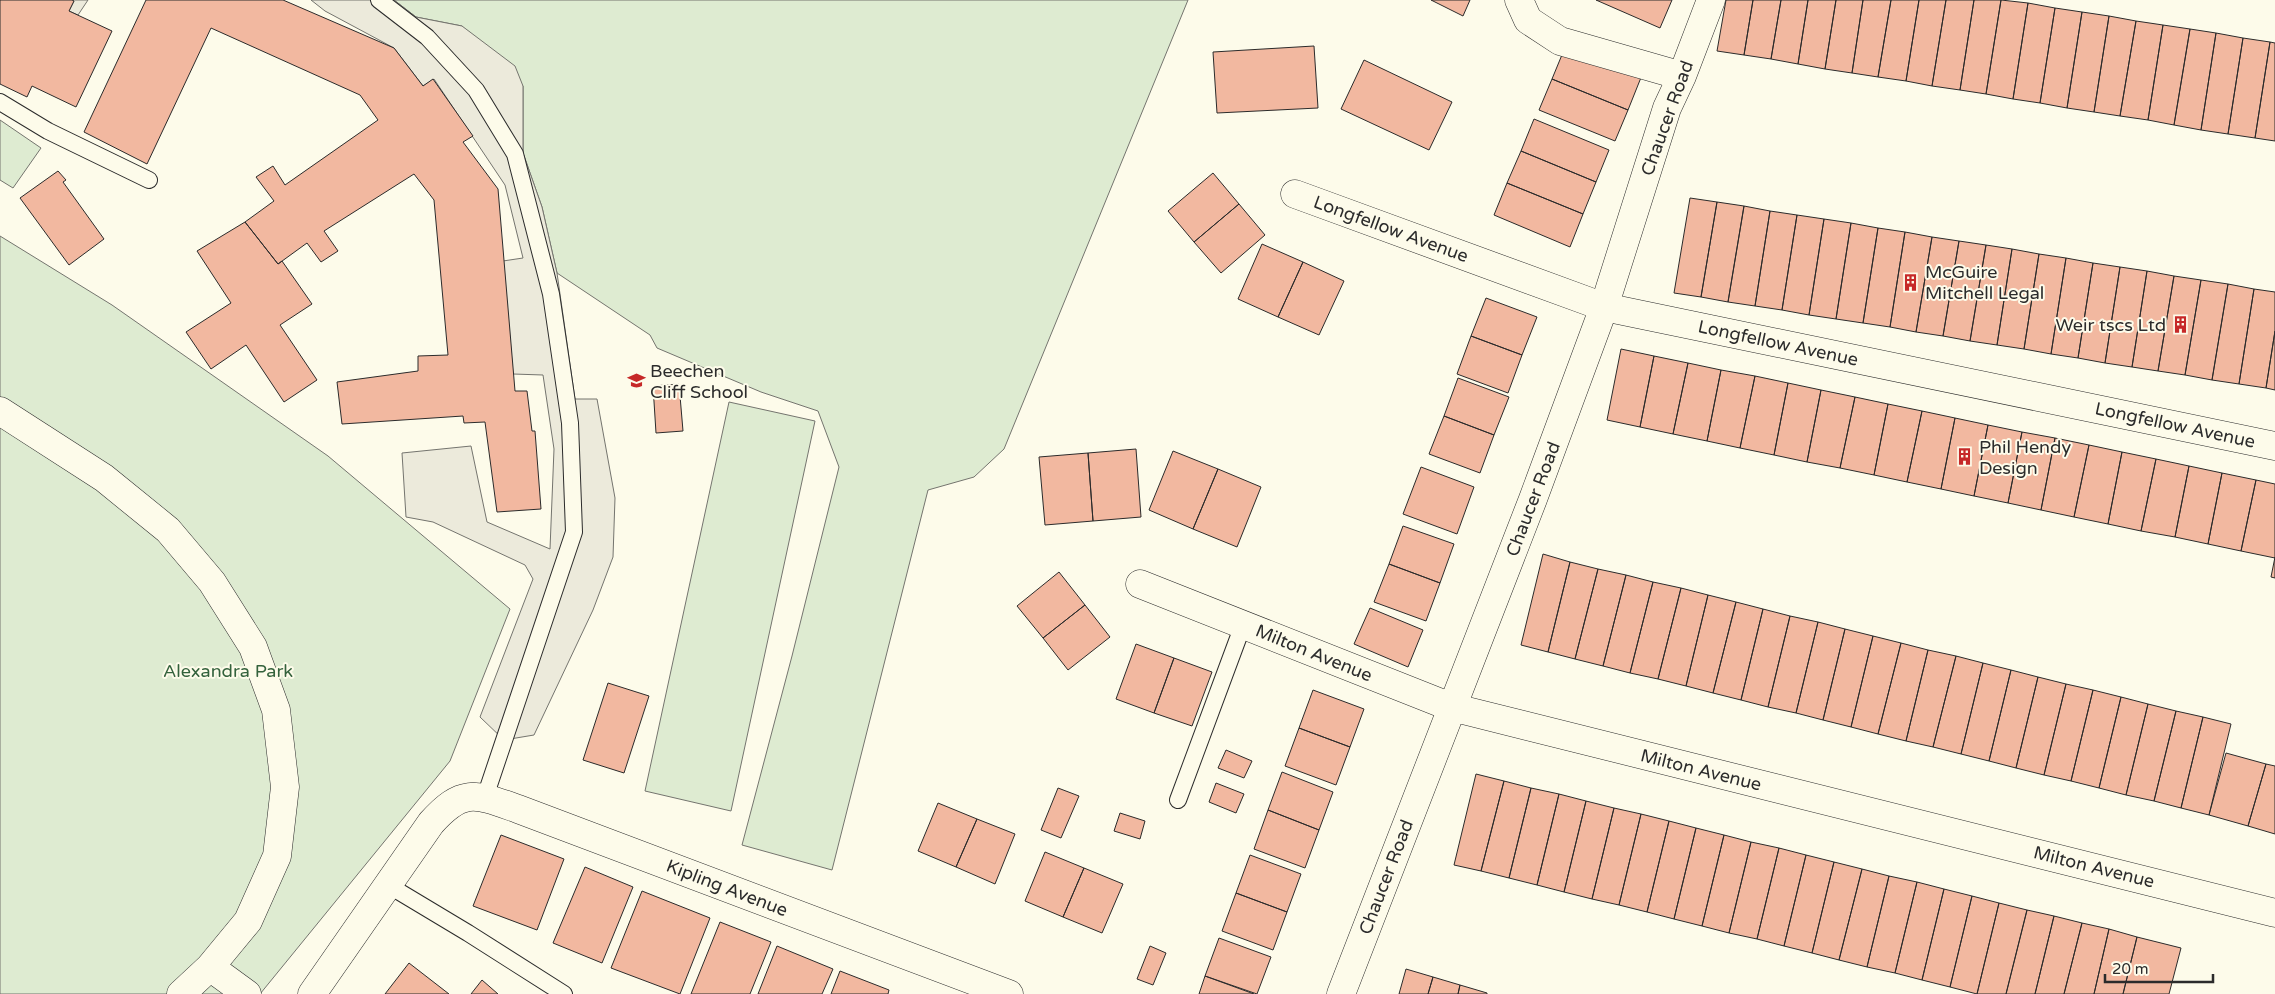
<svg xmlns="http://www.w3.org/2000/svg" width="2275" height="994" viewBox="0 0 2275 994" font-family="'Varela Round',sans-serif">
	<style>
		.green { fill: #deebd1; stroke: #74746e }
		.parking { fill: #eceadb; stroke: #74746e }
		.building { fill: #f2b8a0; stroke: #2b2b2b }
		.lines { fill: none; stroke-linecap: round; stroke-linejoin: round }
		.service-casing { stroke: #2b2b2b; stroke-width: 18 }
		.minor-casing { stroke: #2b2b2b; stroke-width: 29 }
		.service { stroke: #fdfbea; stroke-width: 16 }
		.minor { stroke: #fdfbea; stroke-width: 28 }
		.labels { text-anchor: middle; stroke-width: 4; stroke-linejoin: round; paint-order: stroke }
		.street-label { font-size: 18px; fill: #2b2b2b; stroke: #fdfbea }
		.poi-label { font-size: 18px; fill: #2b2b2b; stroke: #fdfbea; text-anchor: start }
		.park-label { font-size: 18px; fill: #34623c; stroke: #fdfbea }
	</style>
	<rect width="100%" height="100%" fill="#fdfbea"/>
	<!-- green -->
	<path class="green" d="M394,0H1188L1004,449L974,477L928,490L832,870L742,845L792,656L839,467L818,411L761,392L657,348L650,335L557,273L542,207L523,153V86L462,26L416,17Z
		M0,120L41,148L13,188L0,180Z
		M0,236L112,305L328,456L510,609L450,761L260,994H0Z
		M729,402L815,421L731,811L645,791Z"/>
	<!-- parking -->
	<path class="parking" d="M72,0H88L78,15L69,11L74,1Z
		M311,0H394L416,17L462,26L515,66L523,86V153L542,207L557,273L575,399H597L615,498L613,557L593,610L534,735L504,740L480,717L533,579L525,565L433,522L406,517L402,453L471,446L487,522L550,549L554,449L543,375L513,374L503,261L523,258L505,185L434,79L423,86L394,48L325,11Z"/>
	<!-- building -->
	<path class="building" d="M0,0H72L74,1L69,11L112,31L76,107L32,86L27,97L0,84Z
		M146,0H283L394,48L423,86L433,79L473,136L463,142L498,189L515,391H527L532,431H535L541,509L497,512L485,422L464,423L463,416L342,424L337,382L418,371V356L448,355L434,200L414,174L324,231L338,251L321,262L307,243L278,264L245,222L274,201L256,177L273,166L285,185L378,120L360,95L211,28L147,164L84,132Z
		M1431,0H1470L1463,16Z
		M1596,0H1672L1660,28Z
		M1726,0H1753L1744,55L1717,51Z
		M1753,0H1781L1771,59L1744,55Z
		M1781,0H1808L1798,64L1771,59Z
		M1808,0H1836L1825,69L1798,64Z
		M1836,0H1863L1852,73L1825,69Z
		M1863,0H1891L1878,77L1852,73Z
		M1891,0H1919L1906,81L1878,77Z
		M1919,0H1946L1932,86L1906,81Z
		M1946,0H1974L1960,90L1932,86Z
		M1974,0H2001L1986,94L1960,90Z
		M2001,0L2028,3L2013,99L1986,94Z
		M2028,3L2055,8L2040,103L2013,99Z
		M2055,8L2082,12L2067,108L2040,103Z
		M2082,12L2109,16L2094,112L2067,108Z
		M2109,16L2136,21L2120,116L2094,112Z
		M2136,21L2163,25L2148,120L2120,116Z
		M2163,25L2190,29L2174,125L2148,120Z
		M2190,29L2216,33L2201,130L2174,125Z
		M2216,33L2243,38L2228,134L2201,130Z
		M2243,38L2270,42L2255,138L2228,134Z
		M2270,42L2275,43V141L2255,138Z
		M1566,45L1642,75L1628,110L1552,79Z
		M1314,46L1318,108L1217,113L1213,52Z
		M1364,60L1452,102L1429,150L1341,109Z
		M1552,79L1628,110L1615,141L1539,110Z
		M1534,119L1609,150L1596,182L1521,151Z
		M1521,151L1596,182L1583,214L1507,183Z
		M58,171L66,180L63,182L104,239L69,265L20,198Z
		M1213,173L1239,204L1194,242L1168,211Z
		M1507,183L1583,214L1570,247L1494,215Z
		M1690,198L1717,202L1701,297L1674,293Z
		M1717,202L1744,206L1728,302L1701,297Z
		M1239,204L1265,235L1221,273L1194,242Z
		M1744,206L1770,211L1755,306L1728,302Z
		M1770,211L1797,215L1782,310L1755,306Z
		M1797,215L1824,219L1809,315L1782,310Z
		M1824,219L1851,223L1836,319L1809,315Z
		M245,222L278,264L282,261L312,304L280,325L317,380L284,402L246,345L211,369L186,332L231,303L197,251Z
		M1851,223L1878,228L1863,323L1836,319Z
		M1878,228L1905,232L1890,327L1863,323Z
		M1905,232L1932,237L1916,332L1890,327Z
		M1932,237L1959,241L1943,336L1916,332Z
		M1959,241L1986,245L1970,341L1943,336Z
		M1262,244L1303,262L1278,317L1238,299Z
		M1986,245L2012,249L1997,345L1970,341Z
		M2012,249L2039,254L2024,349L1997,345Z
		M2039,254L2066,258L2051,354L2024,349Z
		M2066,258L2093,263L2078,358L2051,354Z
		M1303,262L1344,281L1319,335L1278,317Z
		M2093,263L2120,267L2105,363L2078,358Z
		M2120,267L2147,271L2132,367L2105,363Z
		M2147,271L2174,276L2158,371L2132,367Z
		M2174,276L2201,280L2185,375L2158,371Z
		M2201,280L2228,284L2212,380L2185,375Z
		M2228,284L2254,289L2239,384L2212,380Z
		M2254,289L2275,292V331L2266,388L2239,384Z
		M1486,298L1537,317L1522,355L1471,336Z
		M2275,331V390L2266,388Z
		M1471,336L1522,355L1508,393L1457,374Z
		M1621,349L1654,356L1640,427L1607,420Z
		M1654,356L1688,363L1673,434L1640,427Z
		M1688,363L1721,370L1707,441L1673,434Z
		M1721,370L1755,376L1740,448L1707,441Z
		M1755,376L1788,383L1774,455L1740,448Z
		M1458,378L1509,397L1494,435L1444,416Z
		M1788,383L1821,390L1807,462L1774,455Z
		M679,384L683,431L656,433L653,386Z
		M1821,390L1855,397L1840,468L1807,462Z
		M1855,397L1888,404L1874,475L1840,468Z
		M1888,404L1922,411L1907,482L1874,475Z
		M1922,411L1955,418L1941,489L1907,482Z
		M1444,416L1494,435L1480,473L1429,454Z
		M1955,418L1988,425L1974,496L1941,489Z
		M1988,425L2022,432L2008,503L1974,496Z
		M2022,432L2055,438L2041,510L2008,503Z
		M2055,438L2089,445L2074,517L2041,510Z
		M2089,445L2122,452L2108,524L2074,517Z
		M1136,449L1141,517L1093,521L1088,453Z
		M1173,451L1218,469L1193,529L1149,510Z
		M2122,452L2156,459L2141,531L2108,524Z
		M1088,453L1093,521L1045,525L1039,457Z
		M2156,459L2189,466L2175,537L2141,531Z
		M2189,466L2222,473L2208,544L2175,537Z
		M1421,467L1474,487L1457,534L1403,514Z
		M1218,469L1261,487L1237,547L1193,529Z
		M2222,473L2256,480L2241,551L2208,544Z
		M2256,480L2275,484V558L2241,551Z
		M1403,526L1454,544L1440,583L1389,564Z
		M1543,554L1570,562L1548,652L1521,645Z
		M2275,557V578L2271,577Z
		M1570,562L1598,569L1575,659L1548,652Z
		M1389,564L1440,583L1426,621L1374,602Z
		M1598,569L1626,575L1603,666L1575,659Z
		M1059,572L1085,605L1043,638L1017,606Z
		M1626,575L1653,582L1630,673L1603,666Z
		M1653,582L1681,588L1658,679L1630,673Z
		M1681,588L1708,595L1686,686L1658,679Z
		M1708,595L1736,602L1713,693L1686,686Z
		M1736,602L1763,609L1741,700L1713,693Z
		M1085,605L1110,637L1068,670L1043,638Z
		M1370,608L1423,630L1408,667L1354,644Z
		M1763,609L1790,616L1768,707L1741,700Z
		M1790,616L1818,622L1796,713L1768,707Z
		M1818,622L1845,629L1823,720L1796,713Z
		M1845,629L1873,636L1851,727L1823,720Z
		M1873,636L1901,643L1878,734L1851,727Z
		M1901,643L1928,650L1906,741L1878,734Z
		M1136,644L1174,658L1154,713L1116,699Z
		M1928,650L1956,656L1933,747L1906,741Z
		M1956,656L1983,663L1961,754L1933,747Z
		M1174,658L1212,672L1192,726L1154,713Z
		M1983,663L2011,670L1989,761L1961,754Z
		M2011,670L2038,677L2016,768L1989,761Z
		M2038,677L2066,684L2044,775L2016,768Z
		M608,683L649,696L624,773L583,760Z
		M2066,684L2093,690L2071,781L2044,775Z
		M1313,690L1364,709L1350,747L1299,728Z
		M2093,690L2121,697L2099,788L2071,781Z
		M2121,697L2148,704L2126,795L2099,788Z
		M2148,704L2176,711L2154,801L2126,795Z
		M2176,711L2203,717L2181,808L2154,801Z
		M2203,717L2231,724L2209,815L2181,808Z
		M1299,728L1350,747L1336,785L1285,766Z
		M1226,750L1252,761L1244,778L1218,768Z
		M2226,753L2266,764L2248,826L2209,815Z
		M2266,764L2275,766V834L2248,826Z
		M1282,772L1333,792L1319,830L1268,810Z
		M1476,774L1504,781L1481,871L1454,865Z
		M1504,781L1531,788L1509,878L1481,871Z
		M1216,783L1244,794L1236,813L1209,802Z
		M1058,788L1079,796L1061,838L1041,830Z
		M1531,788L1559,794L1537,885L1509,878Z
		M1559,794L1586,801L1564,892L1537,885Z
		M1586,801L1614,808L1592,899L1564,892Z
		M938,803L977,819L956,867L918,851Z
		M1614,808L1641,814L1619,905L1592,899Z
		M1268,810L1319,830L1305,868L1254,849Z
		M1120,813L1145,821L1140,839L1114,831Z
		M1641,814L1669,821L1647,912L1619,905Z
		M977,819L1015,834L995,884L956,867Z
		M1669,821L1696,828L1674,919L1647,912Z
		M1696,828L1724,835L1702,926L1674,919Z
		M501,835L564,859L537,930L473,906Z
		M1724,835L1751,842L1729,933L1702,926Z
		M1751,842L1779,848L1757,939L1729,933Z
		M1779,848L1806,855L1784,946L1757,939Z
		M1045,852L1084,868L1063,917L1025,901Z
		M1250,855L1301,874L1287,912L1236,893Z
		M1806,855L1834,862L1812,953L1784,946Z
		M1834,862L1862,869L1839,960L1812,953Z
		M585,867L633,887L602,963L553,943Z
		M1084,868L1123,884L1102,933L1063,917Z
		M1862,869L1889,876L1867,967L1839,960Z
		M1889,876L1917,882L1895,973L1867,967Z
		M1917,882L1944,889L1922,980L1895,973Z
		M1944,889L1972,896L1950,987L1922,980Z
		M642,891L710,918L680,994L611,968Z
		M1236,893L1287,912L1273,950L1222,931Z
		M1972,896L1999,903L1977,994L1950,987Z
		M1999,903L2027,910L2006,994H1977Z
		M2027,910L2054,916L2035,994H2006Z
		M2054,916L2082,923L2064,994H2035Z
		M720,922L771,942L750,994H691Z
		M2082,923L2109,929L2094,994H2064Z
		M2109,929L2137,937L2123,994H2094Z
		M2137,937L2181,948L2169,994H2123Z
		M1219,938L1271,957L1257,994L1205,976Z
		M777,946L833,969L822,994H758Z
		M1150,946L1166,953L1153,985L1137,979Z
		M409,963L449,994H385Z
		M1406,969L1433,977L1428,994H1399Z
		M840,971L889,990L888,994H831Z
		M1205,976L1254,994H1199Z
		M1433,977L1460,985L1458,994H1428Z
		M482,980L498,994H471Z
		M1460,985L1487,993V994H1458Z"/>
	<g class="lines">
		<defs>
			<path id="service" d="M379,0L427,37L476,90L515,154L551,294L570,423L574,532L485,797
				M0,102L48,131L149,180
				M1178,800L1243,625
				M388,885L468,933L564,994"/>
			<path id="minor" d="M1519,0L1528,20L1560,41L1682,76
				M1295,194L1604,307L2275,446
				M0,411L104,478L168,530L212,582L253,647L276,710L285,787L277,856L248,921L210,967L181,994
				M1140,584L1451,707L2275,913
				M210,967L247,994
				M312,994L431,823C463,787 476,794 518,809L1009,994
				M1341,994L1533,499L1604,307L1667,108L1682,76L1711,0"/>
		</defs>
		<!-- service casing -->
		<use href="#service" class="service-casing"/>
		<!-- minor casing -->
		<use href="#minor" class="minor-casing"/>
		<!-- service -->
		<use href="#service" class="service"/>
		<!-- minor -->
		<use href="#minor" class="minor"/>
	</g>
	<!-- icons -->
	<defs>
		<symbol id="building-bare" viewBox="-9 -9 18 18"><path d="M-4-6H4V6H1V3H-1V6H-4ZM-2.5-4.3h1.7v1.8h-1.7ZM.8-4.3h1.7v1.8H.8ZM-2.5-1h1.7V.8h-1.7ZM.8-1h1.7V.8H.8Z" fill="#c62828" stroke="#fdfbea" stroke-width="2.5" paint-order="stroke"/></symbol>
		<symbol id="school-bare" viewBox="-9 -9 18 18"><path d="M0-5L7-2L0 1L-7-2ZM-4 1L0 2.5L4 1V4Q0 6-4 4Z" fill="#c62828" stroke="#fdfbea" stroke-width="2.5" paint-order="stroke"/></symbol>
	</defs>
	<g fill-rule="evenodd">
		<use href="#building-bare" x="1898" y="270" width="25" height="25"/>
		<use href="#building-bare" x="2168" y="312" width="25" height="25"/>
		<use href="#school-bare" x="624" y="368" width="25" height="25"/>
		<use href="#building-bare" x="1952" y="444" width="25" height="25"/>
	</g>
	<g class="labels">
		<!-- street labels -->
		<g class="street-label">
			<text transform="translate(1667 118) rotate(-70)" y="6">Chaucer Road</text>
			<text transform="translate(1391 229) rotate(20)" y="6">Longfellow Avenue</text>
			<text transform="translate(1778 343) rotate(12)" y="6">Longfellow Avenue</text>
			<text transform="translate(2175 425) rotate(12)" y="6">Longfellow Avenue</text>
			<text transform="translate(1533 499) rotate(-69)" y="6">Chaucer Road</text>
			<text transform="translate(1314 653) rotate(22)" y="6">Milton Avenue</text>
			<text transform="translate(1701 770) rotate(14)" y="6">Milton Avenue</text>
			<text transform="translate(2094 867) rotate(14)" y="6">Milton Avenue</text>
			<text transform="translate(1386 877) rotate(-69)" y="6">Chaucer Road</text>
			<text transform="translate(727 888) rotate(21)" y="6">Kipling Avenue</text>
		</g>
		<!-- poi labels -->
		<g class="poi-label">
			<text x="1925" y="278">McGuire<tspan x="1925" dy="21">Mitchell Legal</tspan></text>
			<text x="2166" y="331" text-anchor="end">Weir tscs Ltd</text>
			<text x="650" y="377">Beechen<tspan x="650" dy="21">Cliff School</tspan></text>
			<text x="1979" y="453">Phil Hendy<tspan x="1979" dy="21">Design</tspan></text>
		</g>
		<!-- park labels -->
		<g class="park-label">
			<text x="228" y="677">Alexandra Park</text>
		</g>
	</g>
	<!-- scale -->
	<path d="M2105 974v8h108v-8" fill="none" stroke="#2b2b2b" stroke-width="2.5"/>
	<text x="2112" y="974" font-size="15" fill="#2b2b2b" stroke="#fdfbea" stroke-width="4" paint-order="stroke">20 m</text>
</svg>
